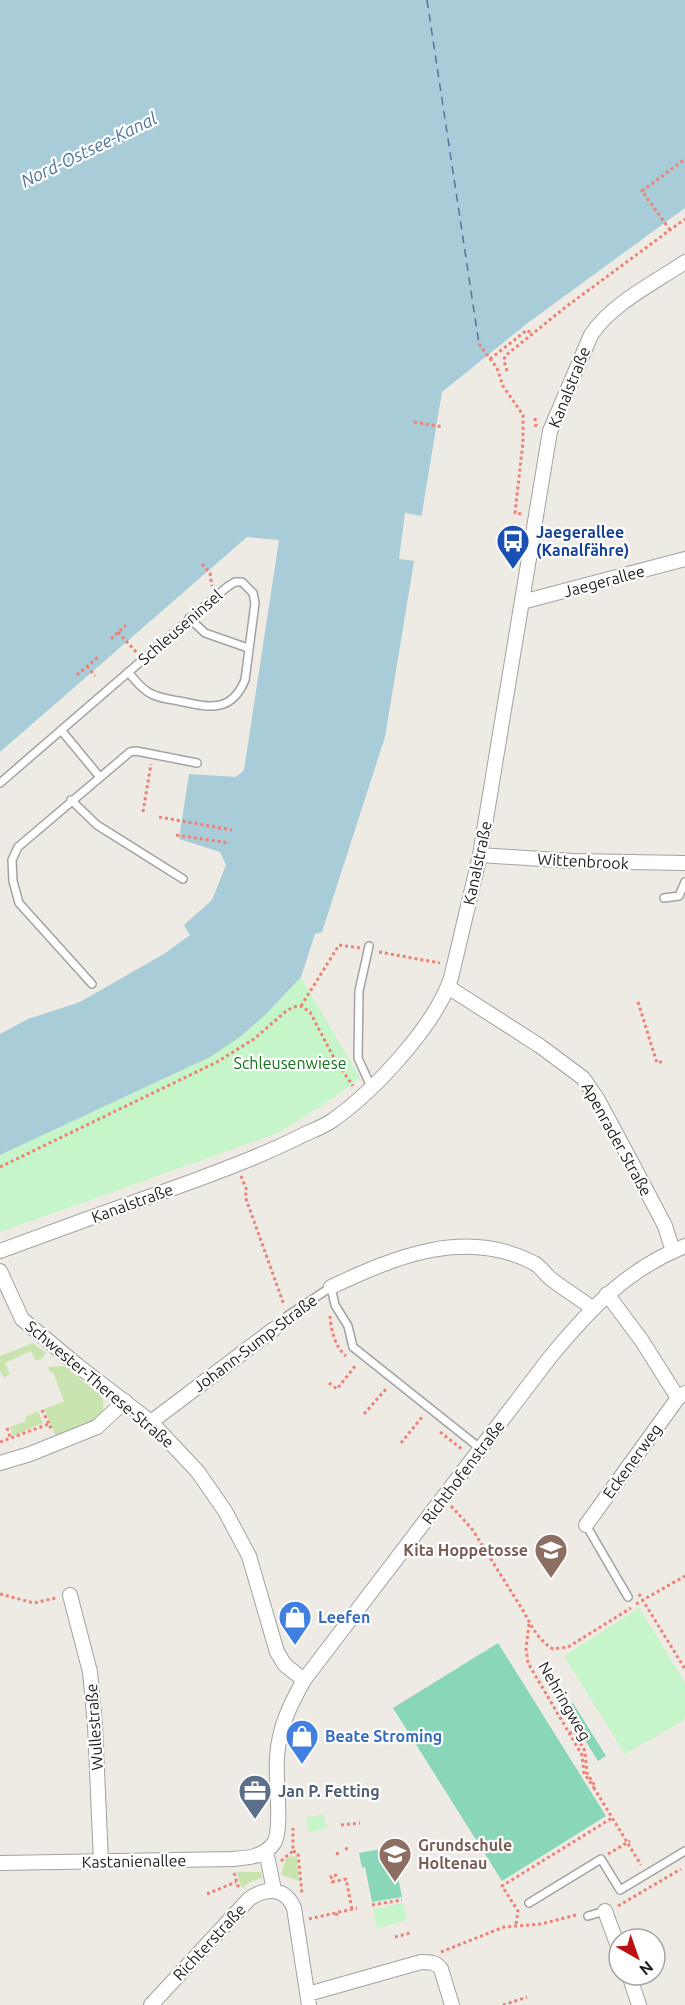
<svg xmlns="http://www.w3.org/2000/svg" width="685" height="2005" viewBox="0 0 685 2005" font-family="Ubuntu,sans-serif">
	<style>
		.grass { fill: #c9e4ae }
		.park { fill: #c5f5c8 }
		.pitch { fill: #89d7b8 }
		.water { fill: #a8cdd8 }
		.pier { fill: #eeebe4 }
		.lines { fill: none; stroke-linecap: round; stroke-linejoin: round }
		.ferry { stroke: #4f779e; stroke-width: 1.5; stroke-dasharray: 8 6; stroke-linecap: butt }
		.lane-casing { stroke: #a2a2a2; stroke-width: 10 }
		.street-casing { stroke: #a2a2a2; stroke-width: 16 }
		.path { stroke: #ee8176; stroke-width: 3; stroke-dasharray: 3 3; stroke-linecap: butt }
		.lane { stroke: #fff; stroke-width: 7 }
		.street { stroke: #fff; stroke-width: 14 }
		.labels { text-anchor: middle; stroke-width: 4.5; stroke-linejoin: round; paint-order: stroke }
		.street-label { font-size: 16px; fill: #1e1e1e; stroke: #fff }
		.transit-label { font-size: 16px; font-weight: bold; fill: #164399; stroke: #fff; text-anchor: start }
		.park-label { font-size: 16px; fill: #15731c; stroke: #fff }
		.education-label { font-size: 16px; font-weight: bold; fill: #785e54; stroke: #fff; text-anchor: end }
		.shop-label { font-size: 16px; font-weight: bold; fill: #366cbe; stroke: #fff; text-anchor: start }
		.service-label { font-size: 16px; font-weight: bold; fill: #4e5e75; stroke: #fff; text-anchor: start }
		.water-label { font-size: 18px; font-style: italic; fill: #4f779e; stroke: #fff }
	</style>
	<rect width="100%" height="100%" fill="#eeebe4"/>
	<!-- grass -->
	<path class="grass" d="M33,1343L46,1353L42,1358L36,1361L31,1351L5,1363L10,1374L4,1378L0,1371V1356Z
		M64,1366L101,1396C113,1422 75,1431 57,1439L44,1409L64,1401L53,1372L50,1373L48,1367Z
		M38,1411L43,1423L13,1436L10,1427L26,1421L25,1417Z
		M297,1855L299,1881L281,1875L286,1859Z
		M237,1872H261L262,1878L250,1882L243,1888L240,1885Z"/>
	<!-- park -->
	<path class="park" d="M301,977L360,1078L332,1099L278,1133L0,1232V1155L210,1057C248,1032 271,1009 301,977Z
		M639,1608L685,1683V1715L684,1720L625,1754L564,1656Z
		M324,1814L327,1828L309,1832L306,1818Z
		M403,1903L407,1920L377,1928L373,1909Z"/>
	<!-- pitch -->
	<path class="pitch" d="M498,1643L606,1816L502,1881L393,1708Z
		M573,1703L606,1756L598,1761L565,1708Z
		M392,1847L402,1897L372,1902L365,1867L362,1868L359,1853Z"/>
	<!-- water -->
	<path class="water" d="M0,0H685V208L529,322L442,392L385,737L322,932L315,934L301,977L266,1014L241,1036L210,1057L0,1155V1034L28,1019L80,1002L164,954L190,935L184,925L212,900L226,865L220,852L179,839L189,774L236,777L244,770L279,540L247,537L0,752Z"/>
	<!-- pier -->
	<path class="pier" d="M405,513L422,516L415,561L399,559Z"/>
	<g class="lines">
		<!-- ferry -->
		<path class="ferry" d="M427,0L479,344"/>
		<defs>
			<path id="lane" d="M189,618L205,633L248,648
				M61,730L99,776
				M0,783L227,587L235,582H242L253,593L255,603L245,680C231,714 208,707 179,701C168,699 157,698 148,692C140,687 134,679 128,672
				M71,800L97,825L183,879
				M664,898L679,896L685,882
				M369,946L359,991L358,1058L371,1087
				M92,984L19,903L13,881L12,860L18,847L130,752L136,751L197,763
				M274,1329L287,1316L331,1287L335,1305L348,1326L353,1347L481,1449
				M586,1525L628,1597
				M529,1903L601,1859L620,1890L685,1851
				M588,1916L605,1911"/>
			<path id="street" d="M522,602L685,559
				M480,855L572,861L685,863
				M448,987L540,1046L583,1078L598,1100L633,1165L665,1226L673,1251
				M0,1251C65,1227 131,1203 196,1180C233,1166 270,1152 305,1134C314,1130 325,1126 333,1120C374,1091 435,1026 451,978L480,855L550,431L591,335C611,304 654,283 685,262
				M0,1271L22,1319L77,1365L151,1422L198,1472L225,1511L249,1556L277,1652L285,1665L304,1680
				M331,1287C395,1257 465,1227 534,1263C541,1267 545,1274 551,1279C564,1289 579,1298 592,1308
				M607,1294L642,1341L678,1398
				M151,1422L274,1329
				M0,1463L30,1454L97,1427L125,1401
				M586,1525L678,1398L685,1393
				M70,1595L90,1672L95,1725L101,1862
				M266,1851L274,1890
				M0,1863L232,1859C247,1858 264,1857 274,1843C283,1829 275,1777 277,1757C279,1727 290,1705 304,1680L551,1356C591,1308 626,1270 685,1246
				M605,1911L619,1949
				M629,1975L639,2005
				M308,1994L421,1962C430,1962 436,1962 441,1969L452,2005
				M151,2005L249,1899C266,1887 285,1887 294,1908L309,2005"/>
		</defs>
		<!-- lane casing -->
		<use href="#lane" class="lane-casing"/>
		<!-- street casing -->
		<use href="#street" class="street-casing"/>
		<!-- path -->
		<path class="path" d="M670,230L642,191L685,159
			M479,344L497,368L503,386L523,415V442L515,513L522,514
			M490,359L527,330L532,334
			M507,371L504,361L505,356L567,306L685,219
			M535,418L536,428
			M414,422L443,427
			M202,564L210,573L212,586
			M118,632L137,653
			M111,639L126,625
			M87,666L95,676
			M77,675L98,657
			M143,812L151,764
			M159,817L232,830
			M176,835L230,843
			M379,952L440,963
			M638,1002L657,1063L664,1061
			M301,1006L339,945L360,948
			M0,1167L217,1062L254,1039L285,1012L293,1007L301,1006L310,1012L334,1058L353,1086
			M241,1176L247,1191L245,1196L284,1305
			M330,1316C331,1330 335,1347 346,1356
			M329,1383L337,1389L356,1365
			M42,1410L49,1424
			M364,1414L386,1389
			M7,1428L11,1439
			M440,1432L463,1450
			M0,1442L49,1424L52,1431
			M401,1443L422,1417
			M451,1506L472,1529L524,1612C531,1626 539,1641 553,1649L568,1647L631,1608
			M0,1594L34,1603L56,1598
			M639,1594L685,1669
			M636,1604L685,1576
			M529,1624L526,1648L528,1663L582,1755L584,1773L594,1788
			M569,1733L574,1732L585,1751L587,1773L595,1786L594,1788L641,1865
			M341,1825L360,1823
			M345,1849L351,1848
			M293,1851L298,1853L302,1894
			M337,1852L338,1857
			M608,1854L630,1841
			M281,1861L293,1851V1828
			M234,1873L239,1889
			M337,1875L331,1876L332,1882L346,1879L352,1909
			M207,1894L236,1882
			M372,1905L402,1900
			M618,1906L681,1869
			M336,1913L338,1919
			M309,1919L357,1908
			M516,1924L518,1911L502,1886L612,1818
			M395,1937L410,1933
			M441,1952L504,1927L541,1924L576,1915L578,1917
			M503,2005L527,1997"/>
		<!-- lane -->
		<use href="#lane" class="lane"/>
		<!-- street -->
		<use href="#street" class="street"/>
	</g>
	<!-- icons -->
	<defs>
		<symbol id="bus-pin" viewBox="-11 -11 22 30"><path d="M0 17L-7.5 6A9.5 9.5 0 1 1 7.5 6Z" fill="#1a4fb4" stroke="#fff"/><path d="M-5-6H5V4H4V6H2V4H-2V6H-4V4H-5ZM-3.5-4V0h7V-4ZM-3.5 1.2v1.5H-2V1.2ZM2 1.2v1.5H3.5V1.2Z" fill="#fff"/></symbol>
		<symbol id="school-pin" viewBox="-11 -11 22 30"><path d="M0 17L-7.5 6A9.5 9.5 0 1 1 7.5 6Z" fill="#8d6e63" stroke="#fff"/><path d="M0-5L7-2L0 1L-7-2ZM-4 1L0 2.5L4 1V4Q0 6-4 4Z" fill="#fff"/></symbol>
		<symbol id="shop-pin" viewBox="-11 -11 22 30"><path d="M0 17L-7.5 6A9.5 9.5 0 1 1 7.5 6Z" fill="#3f7fe0" stroke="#fff"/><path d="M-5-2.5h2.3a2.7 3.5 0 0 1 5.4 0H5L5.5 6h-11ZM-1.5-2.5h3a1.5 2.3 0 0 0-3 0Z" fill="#fff"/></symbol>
		<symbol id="office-pin" viewBox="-11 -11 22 30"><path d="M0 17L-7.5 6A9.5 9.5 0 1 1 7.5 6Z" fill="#5c6f8a" stroke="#fff"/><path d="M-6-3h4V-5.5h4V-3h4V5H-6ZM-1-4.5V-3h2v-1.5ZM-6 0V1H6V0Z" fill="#fff"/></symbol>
	</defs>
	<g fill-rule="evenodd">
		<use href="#bus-pin" x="494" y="522" width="38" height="52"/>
		<use href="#school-pin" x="532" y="1531" width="38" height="52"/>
		<use href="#shop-pin" x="276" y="1598" width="38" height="52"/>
		<use href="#shop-pin" x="283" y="1717" width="38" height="52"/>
		<use href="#office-pin" x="236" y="1772" width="38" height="52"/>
		<use href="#school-pin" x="376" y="1835" width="38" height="52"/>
	</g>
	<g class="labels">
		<!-- street labels -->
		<g class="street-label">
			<text transform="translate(569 387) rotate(-68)" y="6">Kanalstraße</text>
			<text transform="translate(604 581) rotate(-15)" y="6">Jaegerallee</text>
			<text transform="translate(180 627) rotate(-41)" y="6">Schleuseninsel</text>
			<text transform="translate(583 861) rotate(3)" y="6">Wittenbrook</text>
			<text transform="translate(477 863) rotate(-78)" y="6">Kanalstraße</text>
			<text transform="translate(617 1139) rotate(61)" y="6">Apenrader Straße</text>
			<text transform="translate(132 1203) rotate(-20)" y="6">Kanalstraße</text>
			<text transform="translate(255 1343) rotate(-37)" y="6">Johann-Sump-Straße</text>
			<text transform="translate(100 1384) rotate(40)" y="6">Schwester-Therese-Straße</text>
			<text transform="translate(632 1461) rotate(-54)" y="6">Eckenerweg</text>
			<text transform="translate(463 1472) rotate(-53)" y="6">Richthofenstraße</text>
			<text transform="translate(565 1701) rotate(60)" y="6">Nehringweg</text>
			<text transform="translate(94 1727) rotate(-94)" y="6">Wullestraße</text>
			<text transform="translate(134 1861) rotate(-1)" y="6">Kastanienallee</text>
			<text transform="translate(209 1942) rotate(-47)" y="6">Richterstraße</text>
		</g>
		<!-- transit labels -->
		<g class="transit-label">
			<text x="536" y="538">Jaegerallee<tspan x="536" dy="18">(Kanalfähre)</tspan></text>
		</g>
		<!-- park labels -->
		<g class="park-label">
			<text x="290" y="1069">Schleusenwiese</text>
		</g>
		<!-- education labels -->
		<g class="education-label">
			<text x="528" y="1556">Kita Hoppetosse</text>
			<text x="418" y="1851" text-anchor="start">Grundschule<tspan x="418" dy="18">Holtenau</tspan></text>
		</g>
		<!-- shop labels -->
		<g class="shop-label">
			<text x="318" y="1623">Leefen</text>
			<text x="325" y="1742">Beate Stroming</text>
		</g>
		<!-- service labels -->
		<g class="service-label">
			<text x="278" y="1797">Jan P. Fetting</text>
		</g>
		<!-- water labels -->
		<g class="water-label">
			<text transform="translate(89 150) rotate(-26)" y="6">Nord-Ostsee-Kanal</text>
		</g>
	</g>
	<!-- north arrow -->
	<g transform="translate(637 1957) rotate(140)"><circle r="28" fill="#ffffff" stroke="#a5a5a5" stroke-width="1.5"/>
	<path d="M0-4.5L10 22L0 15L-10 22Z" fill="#bb1112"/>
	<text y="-9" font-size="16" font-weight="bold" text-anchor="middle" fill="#1e1e1e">N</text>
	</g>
</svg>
